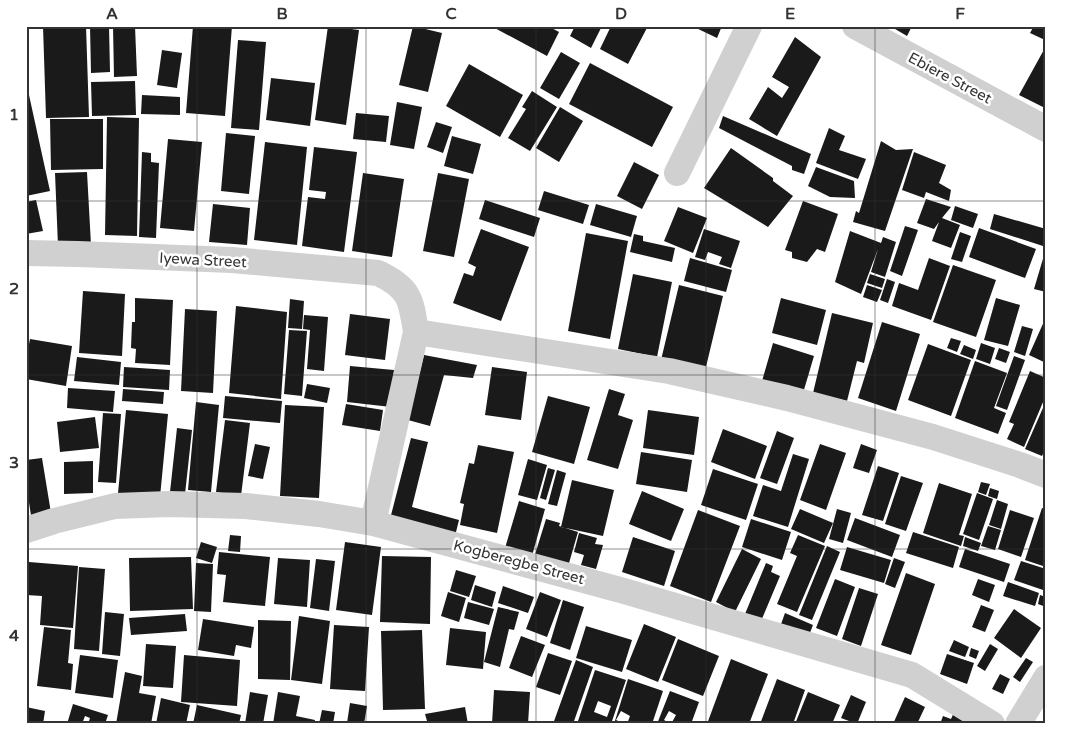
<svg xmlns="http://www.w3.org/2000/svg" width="1072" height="750" viewBox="0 0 1072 750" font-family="'Varela Round',sans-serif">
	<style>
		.building { fill: #1a1a1a; fill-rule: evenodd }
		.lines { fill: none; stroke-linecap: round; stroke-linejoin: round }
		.minor { stroke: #d0d0d0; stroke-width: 26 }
		.grid { fill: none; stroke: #333; stroke-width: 1; stroke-opacity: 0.55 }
		.labels { text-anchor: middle; stroke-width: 5; stroke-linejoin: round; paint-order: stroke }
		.street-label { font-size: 15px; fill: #333; stroke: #fff }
		.neatline { fill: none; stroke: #333; stroke-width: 2 }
		.grid-label { font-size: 16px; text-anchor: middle; font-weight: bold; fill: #333 }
	</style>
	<rect width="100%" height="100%" fill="#fff"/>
	<!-- building -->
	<path class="building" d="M43,26H86L89,117L46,118Z
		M90,26H109L110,72L91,73Z
		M113,26H135L137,76L114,77Z
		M193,26H232L225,116L186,113Z
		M328,26L359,30L346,125L315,120Z
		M413,26L442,33L428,92L399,85Z
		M491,26H548L559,32L547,56Z
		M575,26H602L591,48L570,36Z
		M611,26H648L628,64L600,49Z
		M692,26H722L717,38Z
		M890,26H912L907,36Z
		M1034,26H1046L1045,40L1030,33Z
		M795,37L821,57L777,136L749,119L768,87L782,98L789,87L772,77Z
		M238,40L266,42L259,130L231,128Z
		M1046,46V104L1043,107L1019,95Z
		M162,50L182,53L177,88L157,85Z
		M561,52L580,63L559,99L540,88Z
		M590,63L673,107L652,147L569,104Z
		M469,64L523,95L500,137L446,106Z
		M271,78L315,83L310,126L266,120Z
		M135,81L136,115L92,116L91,82Z
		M532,91L557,107L530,151L508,138L526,109L522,107Z
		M29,95L50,191L26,196V96Z
		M142,95L180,97V115L141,114Z
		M397,102L422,107L414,149L390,145Z
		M560,107L583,121L559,162L536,148Z
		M356,113L389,116L386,142L353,139Z
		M723,116L811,154L804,174L792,170V166L719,128Z
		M107,117L139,118L137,236L105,235Z
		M50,119H103V169L51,170Z
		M436,122L452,127L443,153L427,147Z
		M829,128L845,136L839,150L866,159L858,179L816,163Z
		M226,133L255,136L249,194L221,191Z
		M452,136L481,144L473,174L444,166Z
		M168,139L202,142L194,231L160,228Z
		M881,141L896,150L913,149L885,231L853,222L856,211L859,213Z
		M265,142L307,147L297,245L254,240Z
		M314,147L357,152L344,252L302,246L308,197L325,199L326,192L309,190Z
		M731,148L773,178V181L793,196L768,227L704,188Z
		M142,152L151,153V162L159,163L156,238L139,237Z
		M914,152L946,165L939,183L951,190L949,201L926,192L924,198L902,190Z
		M634,162L659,175L642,209L617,196Z
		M816,167L854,181L855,198L830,197L808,186Z
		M87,172L91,245L58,246L55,173Z
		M363,173L404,179L392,257L352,251Z
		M438,173L469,179L454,257L423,251Z
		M544,191L589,205L583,224L538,210Z
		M926,199L951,207L942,218L960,225L951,248L932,241L939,222L934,229L917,223Z
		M36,200L43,231L26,234V202Z
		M485,200L540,218L534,237L479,219Z
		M803,201L838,214L825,252L817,249L807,262L792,258V252L785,250Z
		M213,204L250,208L247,245L209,242Z
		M596,204L637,216L631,237L590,225Z
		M955,206L978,214L973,228L951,220Z
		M678,207L707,218L693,253L664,241Z
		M994,214L1046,229V235L1043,246L990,229Z
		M905,226L918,230L902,276L890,271Z
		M979,228L1036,249L1025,278L969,257Z
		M481,229L529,247L501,321L453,303L464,273L473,276L476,267L468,263Z
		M704,229L740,241L731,268L719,264L722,257L708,252L705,260L695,257Z
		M850,231L881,243L883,237L896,242L885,277L871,272L878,249L861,294L835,282Z
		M960,232L971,236L962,262L951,259Z
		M586,233L628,241L610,339L568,331Z
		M634,234L643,236V241L675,248L672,262L630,252Z
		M1045,252H1046V292L1034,289Z
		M690,258L732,270L726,292L684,281Z
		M929,258L950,266L931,320L892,306L899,283L918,290Z
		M953,265L996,280L976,337L933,322Z
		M633,274L672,282L657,357L618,349Z
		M870,274L885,279L882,288L867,283Z
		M887,279L895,282L888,303L880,300Z
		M679,285L723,296L705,371L661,360Z
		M867,285L882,290L877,302L863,297Z
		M83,291L125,294L122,356L79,353Z
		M135,298L173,300L170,365L135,363L136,349L131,348L132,322H135Z
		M781,298L826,310L817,345L772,333Z
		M996,298L1020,305L1008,346L984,340Z
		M290,299L304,301L302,329L288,328Z
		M236,306L287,312L281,399L229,393Z
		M185,309L217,311L213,393L181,391Z
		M832,313L873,323L864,363L857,361L847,401L813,393Z
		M350,314L390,319L385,360L345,355Z
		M304,315L328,317L324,371L307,369L310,330L303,329Z
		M1046,317V363L1029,355Z
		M882,322L920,334L896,411L858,398Z
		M1022,326L1033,329L1025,356L1014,352Z
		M289,330L307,331L302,396L284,394Z
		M951,338L961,341L957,352L947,348Z
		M30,339L72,346L66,386L26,379V359Z
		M773,343L814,356L803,393L762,381Z
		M981,343L995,348L990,364L976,359Z
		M928,344L971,360L951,416L908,400Z
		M964,345L976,350L973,359L960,354Z
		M999,348L1010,352L1006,363L995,359Z
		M424,355L477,365L473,378L444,375L430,426L408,420Z
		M1014,356L1025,360L1007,410L996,406Z
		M77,357L121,362L119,385L74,381Z
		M975,361L1007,373L994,408L1006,413L998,434L955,418Z
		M350,366L394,370L391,407L347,402Z
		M124,367L170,370L169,390L123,387Z
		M492,367L527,372L521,420L485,415Z
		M1030,371L1046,378V395L1024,447L1007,439L1014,424L1009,422Z
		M307,384L330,388L327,403L304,398Z
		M68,388L115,391L113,412L67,408Z
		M123,389L164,392L163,404L122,401Z
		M609,389L625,394L618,415L633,420L618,469L587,460Z
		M225,396L282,401L280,423L223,418Z
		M548,396L590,407L574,464L532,452Z
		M1046,401V448L1042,456L1025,449Z
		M196,402L219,405L211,492L188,490Z
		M346,404L383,410L380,431L342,425Z
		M285,405L324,407L319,498L280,496Z
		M126,410L168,414L160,497L118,493Z
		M648,410L699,417L694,455L643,448Z
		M103,413L121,414L116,483L98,482Z
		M95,417L99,448L60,452L57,422Z
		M225,420L250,423L241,496L216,492Z
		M177,428L192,430L185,494L170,492Z
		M723,429L767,446L755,479L711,462Z
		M777,431L794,438L777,484L760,478Z
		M411,438L428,442L412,507L459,520L455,536L390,519Z
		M255,444L270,447L263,479L248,476Z
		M820,444L846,453L826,510L800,500Z
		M861,444L877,450L869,473L853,468Z
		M478,445L514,452L497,533L460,525L464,504L460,503L469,463L474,464Z
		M641,452L692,460L687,492L636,484Z
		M793,454L809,459L788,527L753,516L763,485L781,491Z
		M42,458L52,519L32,522L26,483V460Z
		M528,459L547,465L537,500L518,495Z
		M93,461V493L64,494V462Z
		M878,466L899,473L883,521L862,515Z
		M548,468L555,470L546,500L540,498Z
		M713,469L758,484L746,520L701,505Z
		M557,470L566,473L557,506L548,504Z
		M901,476L923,483L906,531L885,524Z
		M572,480L614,490L603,536L561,527Z
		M981,482L990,484L986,495L978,492Z
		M939,483L972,494L959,535L964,536L961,546L923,533Z
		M990,488L999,491L997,499L988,496Z
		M642,491L684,509L671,541L629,524Z
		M977,493L993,499L979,540L963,534Z
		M997,500L1008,504L1001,529L989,525Z
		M519,501L545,509L532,556L505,548Z
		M1042,508L1046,509V567L1025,560Z
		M800,509L833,523L824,543L791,529Z
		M837,509L851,513L843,543L829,539Z
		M698,510L740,526L711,602L670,586Z
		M1010,510L1034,518L1021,557L998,549Z
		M855,518L900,535L892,557L847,540Z
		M546,519L560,523L559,526L578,532L567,570L533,561Z
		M751,519L791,532L782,560L742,547Z
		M988,526L1001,530L995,550L981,546Z
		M913,532L959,547L953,568L906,553Z
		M579,533L597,538L595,544L603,545L596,569L581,565L584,555L574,552Z
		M230,535L241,536L240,552L228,551Z
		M798,535L825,546L797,612L777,604L797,556L790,553Z
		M633,537L675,551L664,586L622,572Z
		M965,537L981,543L978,551L963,546Z
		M201,542L217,547L212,563L196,558Z
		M345,542L381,547L372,615L336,610Z
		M827,546L840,552L812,620L799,615Z
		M847,547L891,560L884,583L840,570Z
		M742,549L761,559L735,612L716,602Z
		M965,549L1010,564L1004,582L959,567Z
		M219,552L270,557L265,606L223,602L226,575L217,574Z
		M382,556L431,557L430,624L380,622Z
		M191,557L193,609L130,611L129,558Z
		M278,558L310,560L307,607L274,604Z
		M894,558L905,562L895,588L885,584Z
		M316,559L335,561L329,611L310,608Z
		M1021,561L1046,569V591L1014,580Z
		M29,562L78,566L73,628L40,625L42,596L26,595Z
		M196,563L213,564L211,612L194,611Z
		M766,563L773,566L771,572L780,576L761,621L745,614Z
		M79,567L105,569L99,651L74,649Z
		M456,570L476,576L469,597L450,591Z
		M906,573L935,584L911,655L881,645Z
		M835,579L855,587L837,636L816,628Z
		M978,579L995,585L989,602L972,595Z
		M1008,582L1039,593L1035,606L1003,596Z
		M475,585L496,592L492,607L471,600Z
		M503,586L534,597L528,613L498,603Z
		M859,588L878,594L861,646L842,639Z
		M448,592L466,598L459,622L441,616Z
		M540,592L561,600L547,637L526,629Z
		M1040,595L1046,597V607L1038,604Z
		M563,600L584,607L570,650L550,643Z
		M468,602L494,609L489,625L464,618Z
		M981,605L994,610L985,632L972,627Z
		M498,607L519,612L514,630L509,629L500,667L484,662Z
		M1014,609L1041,628L1021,658L994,638Z
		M105,612L124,614L120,656L102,654Z
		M785,613L813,625L808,638L780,627Z
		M185,614L187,631L131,635L129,618Z
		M299,616L330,621L322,684L291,680Z
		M203,619L254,627L251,648L236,645L234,656L198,650Z
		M258,620L291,621L290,680L258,679Z
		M644,624L676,637L658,682L626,669Z
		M334,625L369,627L365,691L330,689Z
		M586,626L632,640L622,672L576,658Z
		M44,627L71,630L68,663L73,664L71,690L37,686Z
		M450,628L486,632L483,669L446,665Z
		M422,630L425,709L383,710L381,631Z
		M521,636L545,645L532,677L509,668Z
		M678,639L719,656L703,696L662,680Z
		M954,640L969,647L965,657L949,651Z
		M146,644L176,646L173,688L143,686Z
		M990,644L998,649L985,671L977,666Z
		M971,648L979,651L976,659L969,656Z
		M548,653L572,661L560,695L536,687Z
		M947,654L974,663L967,684L940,674Z
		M80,655L118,660L113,698L75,693Z
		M184,655L240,660L237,706L181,702Z
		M1026,658L1033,662L1020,682L1013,677Z
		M731,659L768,674L749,724H707Z
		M576,660L593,667L573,724H553Z
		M595,670L626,680L611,724H577ZM598,701L611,706L607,717L594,712Z
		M125,672L142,676L139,693L156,696L151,724H116Z
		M1000,674L1010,679L1003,694L992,689Z
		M628,679L663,691L652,724H627L630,716L621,711L616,720L625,724H614Z
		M777,679L805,690L793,724H760Z
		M494,690L530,692L528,724H492Z
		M670,691L699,702L691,724H671L676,715L669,711L664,720L671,724H657Z
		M250,692L268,695L263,724H245Z
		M278,692L300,696L296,716L315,720L314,724H273Z
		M808,692L840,705L832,724H795Z
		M851,695L866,702L857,724L841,718Z
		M905,697L925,707L917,724H893Z
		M161,698L190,705L186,724H156Z
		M350,703L367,706L364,724L347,723Z
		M73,704L108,715L105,724H88L90,718L85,716L82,724H67Z
		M197,705L241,715L239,724H193Z
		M26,707L45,711L43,724H26Z
		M465,707L468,724H419V723L427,721L425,714Z
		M322,710L335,712L333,724H319Z
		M955,710L984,724H940L943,716L951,719Z"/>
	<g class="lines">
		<!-- minor -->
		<path class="minor" d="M855,26L1046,129
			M677,173L749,26
			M26,253L78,254L232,260L378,273C410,288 411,299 416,332L669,371L787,398L933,437L1020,465L1046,475
			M373,523L416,332
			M26,530L54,521L115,506L169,504L246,506L319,514L373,523L624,591L912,675L992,724
			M1018,724L1046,678"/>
	</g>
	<!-- grid -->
	<path class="grid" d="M197,26V724M366,26V724M536,26V724M706,26V724M875,26V724M26,201H1046M26,375H1046M26,549H1046"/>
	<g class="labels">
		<!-- street labels -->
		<g class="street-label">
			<text transform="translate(950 78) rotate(28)" y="5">Ebiere Street</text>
			<text transform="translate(203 260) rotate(3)" y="5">Iyewa Street</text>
			<text transform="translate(519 562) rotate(15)" y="5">Kogberegbe Street</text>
		</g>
	</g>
	<!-- border -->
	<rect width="1072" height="750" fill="none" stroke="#ffffff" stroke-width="55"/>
	<rect x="28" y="28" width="1016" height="694" class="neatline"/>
	<g class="grid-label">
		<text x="112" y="19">A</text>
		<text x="282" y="19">B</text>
		<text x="451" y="19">C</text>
		<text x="621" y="19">D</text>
		<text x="790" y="19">E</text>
		<text x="960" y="19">F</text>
		<text x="14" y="120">1</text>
		<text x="14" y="294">2</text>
		<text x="14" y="468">3</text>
		<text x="14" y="641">4</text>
	</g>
</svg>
